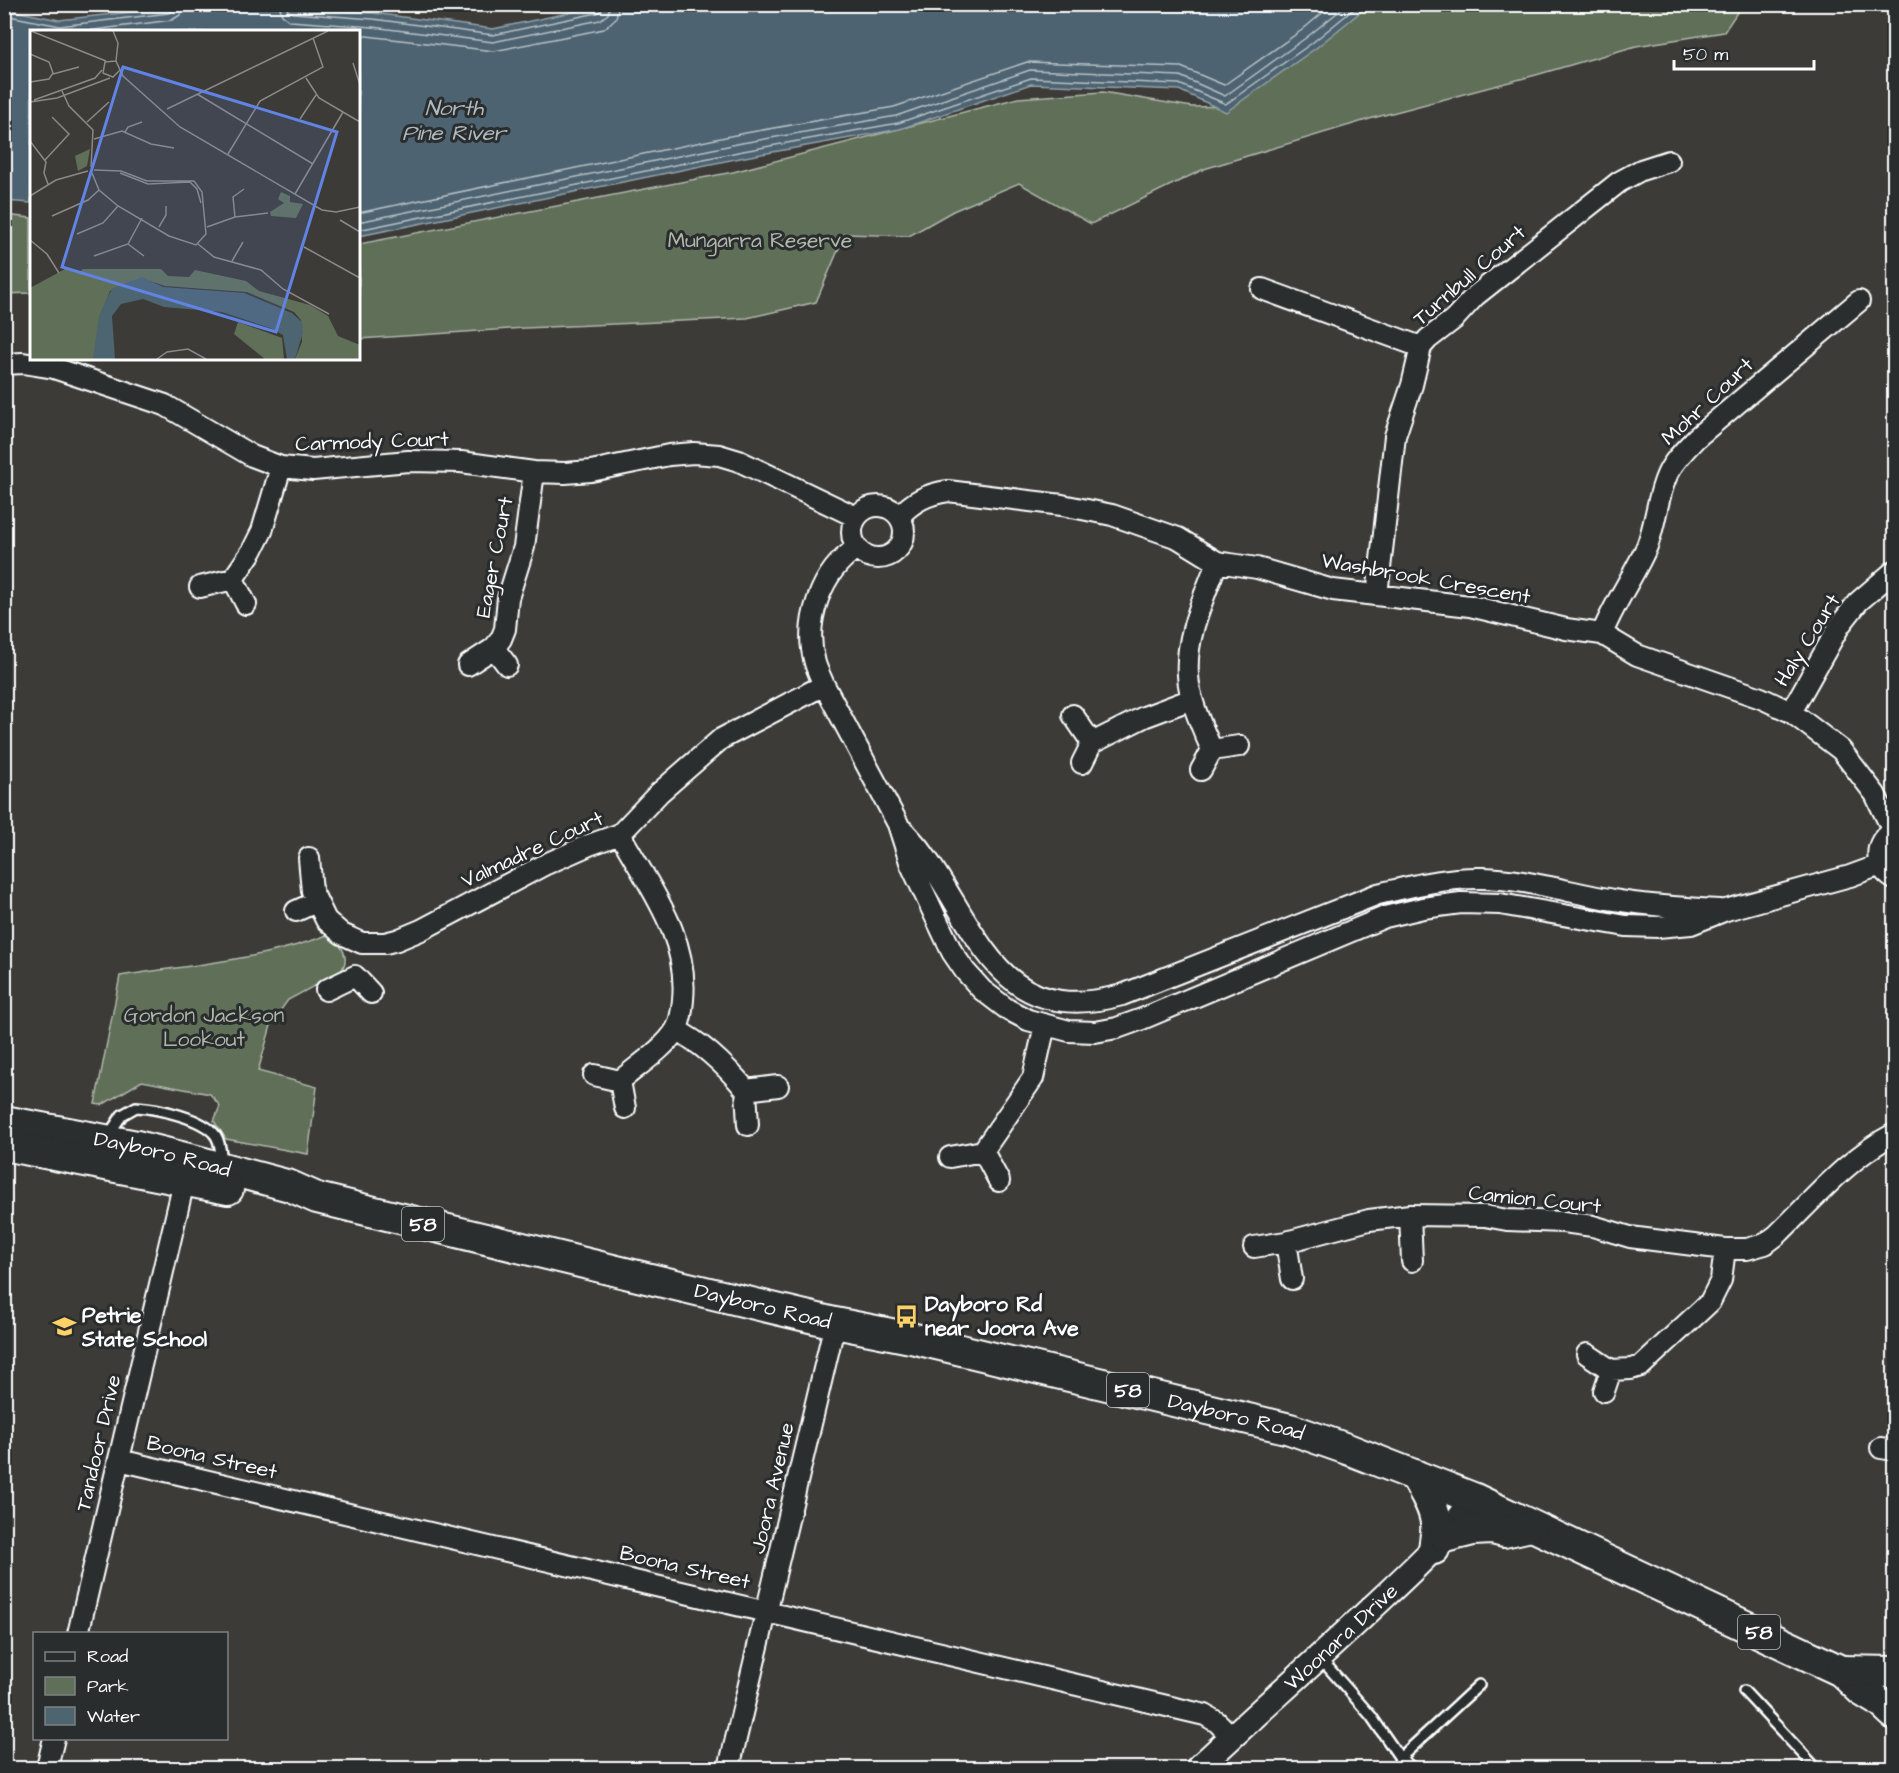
<svg xmlns="http://www.w3.org/2000/svg" width="1899" height="1773" viewBox="0 0 1899 1773" font-family="'Architects Daughter',sans-serif">
	<style>
		.green { fill: #607058; stroke: #b0b8ac; stroke-width: 1.5 }
		.water { fill: #4d6471; stroke: #94a2aa; stroke-width: 1.5 }
		.lines { fill: none; stroke-linecap: round; stroke-linejoin: round }
		.shore { stroke: #b8c1c6; stroke-width: 1.5 }
		.service-casing { stroke: #fff; stroke-width: 14 }
		.minor-casing { stroke: #fff; stroke-width: 24 }
		.tertiary-casing { stroke: #fff; stroke-width: 28 }
		.primary-casing { stroke: #fff; stroke-width: 34 }
		.service { stroke: #2a2d2e; stroke-width: 9 }
		.minor { stroke: #2a2d2e; stroke-width: 20 }
		.tertiary { stroke: #2a2d2e; stroke-width: 24 }
		.primary { stroke: #2a2d2e; stroke-width: 30 }
		.labels { text-anchor: middle; stroke-width: 6; stroke-linejoin: round; paint-order: stroke }
		.shield { fill: #2a2d2e; stroke: #bfc0c0; stroke-width: 1.5 }
		.shield-label { font-size: 20px; font-weight: bold; fill: #fff }
		.park-label { font-size: 21px; fill: #b0b8ac; stroke: #2a2d2e }
		.street-label { font-size: 21px; fill: #fff; stroke: #2a2d2e }
		.poi-label { font-size: 21px; font-weight: bold; fill: #fff; stroke: #2a2d2e; text-anchor: start }
		.water-label { font-size: 22px; font-style: italic; fill: #afb9bf; stroke: #2a2d2e }
		.inset-road { fill: none; stroke: #8b8988; stroke-width: 1.5 }
		.view { fill: #6183e4; fill-opacity: 0.15; stroke: #6183e4; stroke-width: 3 }
		.inset-edge { fill: none; stroke: #fff; stroke-width: 3 }
	</style>
	<rect width="100%" height="100%" fill="#3d3b38"/>
	<filter id="ink" filterUnits="userSpaceOnUse"><feTurbulence type="fractalNoise" baseFrequency=".0167" numOctaves="2"/><feDisplacementMap in="SourceGraphic" scale="12" xChannelSelector="R" yChannelSelector="G"/><feConvolveMatrix kernelMatrix="1 2 1 2 8 2 1 2 1" color-interpolation-filters="sRGB"/></filter>
	<g filter="url(#ink)">
		<!-- green -->
		<path class="green" d="M1361,5H1742L1724,32L1636,46L1536,75L1373,118L1204,169L1091,224L1019,183L953,211L909,236L845,234L816,302L747,318L525,328L359,339V244L733,172L1018,98L1103,92L1192,107L1229,106Z
			M5,215L31,218V293L5,294Z
			M330,934C341,945 352,958 340,972L288,1000L272,1022L258,1071L317,1087L308,1154L226,1139L214,1121L220,1106L210,1094L142,1081L102,1105L95,1104L120,976C190,965 264,960 330,934Z"/>
		<!-- water -->
		<path class="water" d="M610,4H1369V5L1316,48L1226,112L1179,90L1031,84L900,129L745,157L359,236L358,32H32L31,203L5,201V9L59,20L194,5H251L373,13L493,29Z"/>
		<g class="lines">
			<!-- shore -->
			<path class="shore" d="M279,4L282,15L290,21L372,27L493,42L600,20L608,14L610,4
				M286,4L288,11L293,13L373,19L493,35L597,13L602,10L603,4
				M4,15L60,26L169,13L174,10L175,4
				M78,32L172,20L180,15L183,4
				M358,35L494,51L604,29L616,18L619,4
				M358,213L740,134L894,107L1027,62L1181,67L1224,85L1302,30L1333,4
				M358,222L742,143L896,116L1030,70L1180,76L1225,96L1307,37L1348,4
				M358,230L743,151L898,123L1031,78L1179,84L1226,104L1312,43L1360,4"/>
			<defs>
				<path id="service" d="M108,1136L122,1115L136,1107C156,1108 204,1118 216,1136C221,1144 221,1155 222,1164
					M1320,1658L1371,1716L1400,1758L1412,1768
					M1744,1691L1816,1768
					M1398,1768L1400,1758L1479,1685"/>
				<path id="minor" d="M1262,289L1421,347
					M4,364L23,363L54,368L165,405L252,456L281,467L313,470L408,461L461,462L534,472L565,473L591,471L669,455L694,453L719,455L739,461L856,517
					M852 532a26 26 0 1 1 52 0a26 26 0 1 1-52 0Z
					M899,516C914,501 927,494 948,491L1062,505L1112,515L1178,538L1217,562L1257,568L1333,590L1470,606L1566,629L1602,634L1637,655L1761,698L1791,712L1841,750L1875,794L1893,831
					M857,548C821,571 803,622 815,663C817,670 821,678 824,685L898,824L911,865L952,952L965,971L982,990L1007,1009L1028,1020L1069,1031L1095,1032L1117,1028L1142,1019L1385,917L1423,908L1461,903L1500,904L1626,926L1658,927L1691,924L1726,910L1850,876L1880,865
					M233,579L252,551L262,531L281,467
					M200,587L233,579L246,604
					M1377,595L1395,436L1412,385L1421,347L1428,339L1454,319L1475,296L1619,182L1641,170L1669,161
					M1602,634C1614,603 1634,576 1647,546C1656,523 1657,497 1667,475C1673,461 1686,449 1696,438L1859,301
					M494,648L501,639L505,629L508,598L524,547L534,472
					M468,665L494,648L507,665
					M1791,712L1840,625L1858,602L1894,571
					M1073,715L1092,743L1082,763
					M1092,743L1144,717L1192,699
					M1212,750C1202,727 1189,700 1188,675C1185,636 1204,598 1217,562
					M1201,770L1212,750L1239,746
					M1894,830C1873,841 1873,867 1894,879
					M904,831C911,839 919,847 925,856C981,935 1000,1028 1122,995L1378,894C1412,886 1448,877 1483,878C1527,879 1571,893 1614,900C1650,906 1684,908 1720,910
					M620,834C649,887 689,936 683,1000C682,1010 681,1022 675,1031C664,1049 637,1066 620,1081
					M309,858L312,891L326,920L342,934L362,943H385L397,940L421,930L546,864L589,845L620,834L659,793L721,739L824,685
					M296,911L316,902
					M326,990L355,976L371,993
					M676,1030C704,1044 726,1066 746,1090
					M594,1075L620,1081L625,1108
					M748,1125L746,1090L778,1086
					M983,1151L1033,1078L1045,1025
					M950,1157L983,1151L999,1181
					M1410,1215L1412,1261
					M1286,1242L1369,1220L1410,1215L1485,1216L1507,1220L1563,1222L1593,1226L1630,1237L1725,1249H1747L1765,1244L1777,1235C1813,1200 1849,1157 1894,1134
					M1254,1247L1286,1242L1292,1279
					M1587,1354L1611,1370L1604,1391
					M1611,1370L1631,1369L1641,1366L1710,1302L1721,1280L1725,1249
					M1881,1448L1894,1450
					M119,1460L1205,1715L1217,1722L1232,1737
					M78,1634L187,1169
					M47,1768L54,1738
					M729,1768L835,1323"/>
				<g id="tertiary">
					<path id="s1" d="M1198,1768C1256,1714 1316,1661 1374,1606C1410,1572 1447,1540 1473,1498"/>
				</g>
				<g id="primary">
					<path id="s2" d="M4,1121L137,1146L189,1159L290,1186L317,1198L621,1272L835,1323L911,1338L1290,1429L1350,1450L1473,1498L1841,1671L1862,1691L1882,1703L1894,1714"/>
					<path d="M4,1145L228,1189"/>
					<path d="M1415,1475C1423,1490 1435,1507 1436,1524C1437,1532 1435,1541 1434,1549"/>
					<path d="M1445,1537L1473,1530L1492,1529L1504,1532L1531,1526"/>
					<path d="M1841,1671L1894,1672"/>
				</g>
			</defs>
			<!-- service casing -->
			<use href="#service" class="service-casing"/>
			<!-- minor casing -->
			<use href="#minor" class="minor-casing"/>
			<!-- tertiary casing -->
			<use href="#tertiary" class="tertiary-casing"/>
			<!-- primary casing -->
			<use href="#primary" class="primary-casing"/>
			<!-- service -->
			<use href="#service" class="service"/>
			<!-- minor -->
			<use href="#minor" class="minor"/>
			<!-- tertiary -->
			<use href="#tertiary" class="tertiary"/>
			<!-- primary -->
			<use href="#primary" class="primary"/>
		</g>
	</g>
	<!-- icons -->
	<defs>
		<symbol id="bus-bare" viewBox="-9 -9 18 18"><path d="M-5-6H5V4H4V6H2V4H-2V6H-4V4H-5ZM-3.5-4V0h7V-4ZM-3.5 1.2v1.5H-2V1.2ZM2 1.2v1.5H3.5V1.2Z" fill="#ffd166" stroke="#2a2d2e" stroke-width="2.5" paint-order="stroke"/></symbol>
		<symbol id="school-bare" viewBox="-9 -9 18 18"><path d="M0-5L7-2L0 1L-7-2ZM-4 1L0 2.5L4 1V4Q0 6-4 4Z" fill="#ffd166" stroke="#2a2d2e" stroke-width="2.5" paint-order="stroke"/></symbol>
	</defs>
	<g fill-rule="evenodd">
		<use href="#bus-bare" x="890" y="1300" width="33" height="33"/>
		<use href="#school-bare" x="48" y="1310" width="33" height="33"/>
	</g>
	<g class="labels">
		<!-- shield labels -->
		<g class="shield">
			<rect x="402" y="1207" width="42" height="34" rx="4.5"/>
			<rect x="1107" y="1373" width="42" height="34" rx="4.5"/>
			<rect x="1738" y="1615" width="42" height="34" rx="4.5"/>
		</g>
		<g class="shield-label">
			<text x="423" y="1231">58</text>
			<text x="1128" y="1397">58</text>
			<text x="1759" y="1639">58</text>
		</g>
		<!-- park labels -->
		<g class="park-label">
			<text x="760" y="247">Mungarra Reserve</text>
			<text x="204" y="1022">Gordon Jackson<tspan x="204" dy="24">Lookout</tspan></text>
		</g>
		<!-- street labels -->
		<g class="street-label">
			<text transform="translate(1469 275) rotate(-41)" y="7">Turnbull Court</text>
			<text transform="translate(1707 401) rotate(-43)" y="7">Mohr Court</text>
			<text transform="translate(372 441) rotate(-2)" y="7">Carmody Court</text>
			<text transform="translate(494 557) rotate(-79)" y="7">Eager Court</text>
			<text transform="translate(1426 578) rotate(10)" y="7">Washbrook Crescent</text>
			<text transform="translate(1807 640) rotate(-58)" y="7">Haly Court</text>
			<text transform="translate(532 849) rotate(-25)" y="7">Valmadre Court</text>
			<text dy="7" stroke="none"><textPath href="#s2" startOffset="162">Dayboro Road</textPath></text>
			<text transform="translate(1535 1199) rotate(6)" y="7">Camion Court</text>
			<text dy="7" stroke="none"><textPath href="#s2" startOffset="782">Dayboro Road</textPath></text>
			<text dy="7" stroke="none"><textPath href="#s2" startOffset="1268">Dayboro Road</textPath></text>
			<text transform="translate(98 1443) rotate(-77)" y="7">Tandoor Drive</text>
			<text transform="translate(212 1457) rotate(13)" y="7">Boona Street</text>
			<text transform="translate(772 1488) rotate(-77)" y="7">Joora Avenue</text>
			<text transform="translate(685 1567) rotate(13)" y="7">Boona Street</text>
			<text dy="7" stroke="none"><textPath href="#s1" startOffset="194">Woonara Drive</textPath></text>
		</g>
		<!-- poi labels -->
		<g class="poi-label">
			<text x="925" y="1311">Dayboro Rd<tspan x="925" dy="24">near Joora Ave</tspan></text>
			<text x="82" y="1322">Petrie<tspan x="82" dy="24">State School</tspan></text>
		</g>
		<!-- water labels -->
		<g class="water-label">
			<text x="454" y="115">North<tspan x="454" dy="25">Pine River</tspan></text>
		</g>
	</g>
	<!-- overview -->
	<g transform="translate(30 30)">
		<rect width="330" height="330" fill="#3d3b38"/>
		<path d="M60,119L57,136L48,141L45,126ZM251,162L260,166V172L273,174L266,188L241,186L240,182L254,173L248,169ZM35,239L48,243L53,239H131L138,246L159,247L165,240L216,251L229,261L280,275L298,286L308,306L330,315V329H265L272,312L271,290L264,282L217,262L135,256L111,248L80,261L70,286L64,329H0V258ZM208,292L252,308L254,329H235L204,304Z" fill="#607058"/>
		<path d="M112,247L133,257L214,263L262,283L272,292L273,302L265,329H257L253,305L240,298L192,282L134,277L113,269L91,274L82,286L85,329H63L69,286L78,266L83,258Z" fill="#4d6471"/>
		<path class="inset-road" d="M1,1L76,31M83,1L88,13L86,31L93,46L150,97L292,180L306,182L330,177M0,24L19,32L23,43L19,49L0,52M86,31L75,32L73,43L83,47L90,40M323,33L330,55M23,44L49,37M276,48L289,68L330,92M32,61L39,76L63,100L61,137M167,64L283,134M4,70L65,48L72,40M0,72L27,68L80,48M137,79L298,1M270,89L286,65M57,92L79,72M95,102L98,97L112,92M64,109L92,101L121,114L144,118M0,111L16,132L14,143L18,154M198,124L230,71L293,37L283,8M15,130L39,104L22,87M62,143L69,160L88,176L139,206L166,215L176,204L172,162L164,151H117L91,141L64,140M90,143L118,154L160,152L167,159L171,173M265,164L313,82M0,166L26,150L58,141M22,186L58,170L69,160M205,187L203,167L214,159M310,190L330,202M129,197L136,185V176M177,197L205,187L238,183M47,204L73,193L88,176M0,210L17,224L29,243M98,214L114,226M168,214L184,227L231,240L253,259L299,284M274,217L330,248M64,226L98,214L112,188M202,231L213,212M127,329L137,322L158,319L176,329"/>
		<path class="view" d="M93,37L307,102L246,302L32,237Z"/>
		<rect width="330" height="330" class="inset-edge"/>
	</g>
	<!-- margin -->
	<rect width="1899" height="1773" fill="none" stroke="#2a2d2e" stroke-width="24"/>
	<rect x="12" y="12" width="1875" height="1749" fill="none" stroke="#fff" stroke-width="2" filter="url(#ink)"/>
	<!-- legend -->
	<rect x="33" y="1632" width="195" height="108" fill="#2a2d2e" stroke="#7f8182" stroke-width="1.5"/>
	<rect x="45" y="1652" width="30" height="9" fill="#2a2d2e" stroke="#7f8182" stroke-width="1.5"/>
	<text x="87" y="1662" font-size="18" fill="#ffffff">Road</text>
	<rect x="45" y="1677" width="30" height="18" fill="#607058" stroke="#7f8182" stroke-width="1.5"/>
	<text x="87" y="1692" font-size="18" fill="#ffffff">Park</text>
	<rect x="45" y="1707" width="30" height="18" fill="#4d6471" stroke="#7f8182" stroke-width="1.5"/>
	<text x="87" y="1722" font-size="18" fill="#ffffff">Water</text>
	<!-- scale -->
	<path d="M1674 60v9h140v-9" fill="none" stroke="#ffffff" stroke-width="3"/>
	<text x="1683" y="60" font-size="18" fill="#ffffff" stroke="#2a2d2e" stroke-width="4.5" paint-order="stroke">50 m</text>
</svg>
